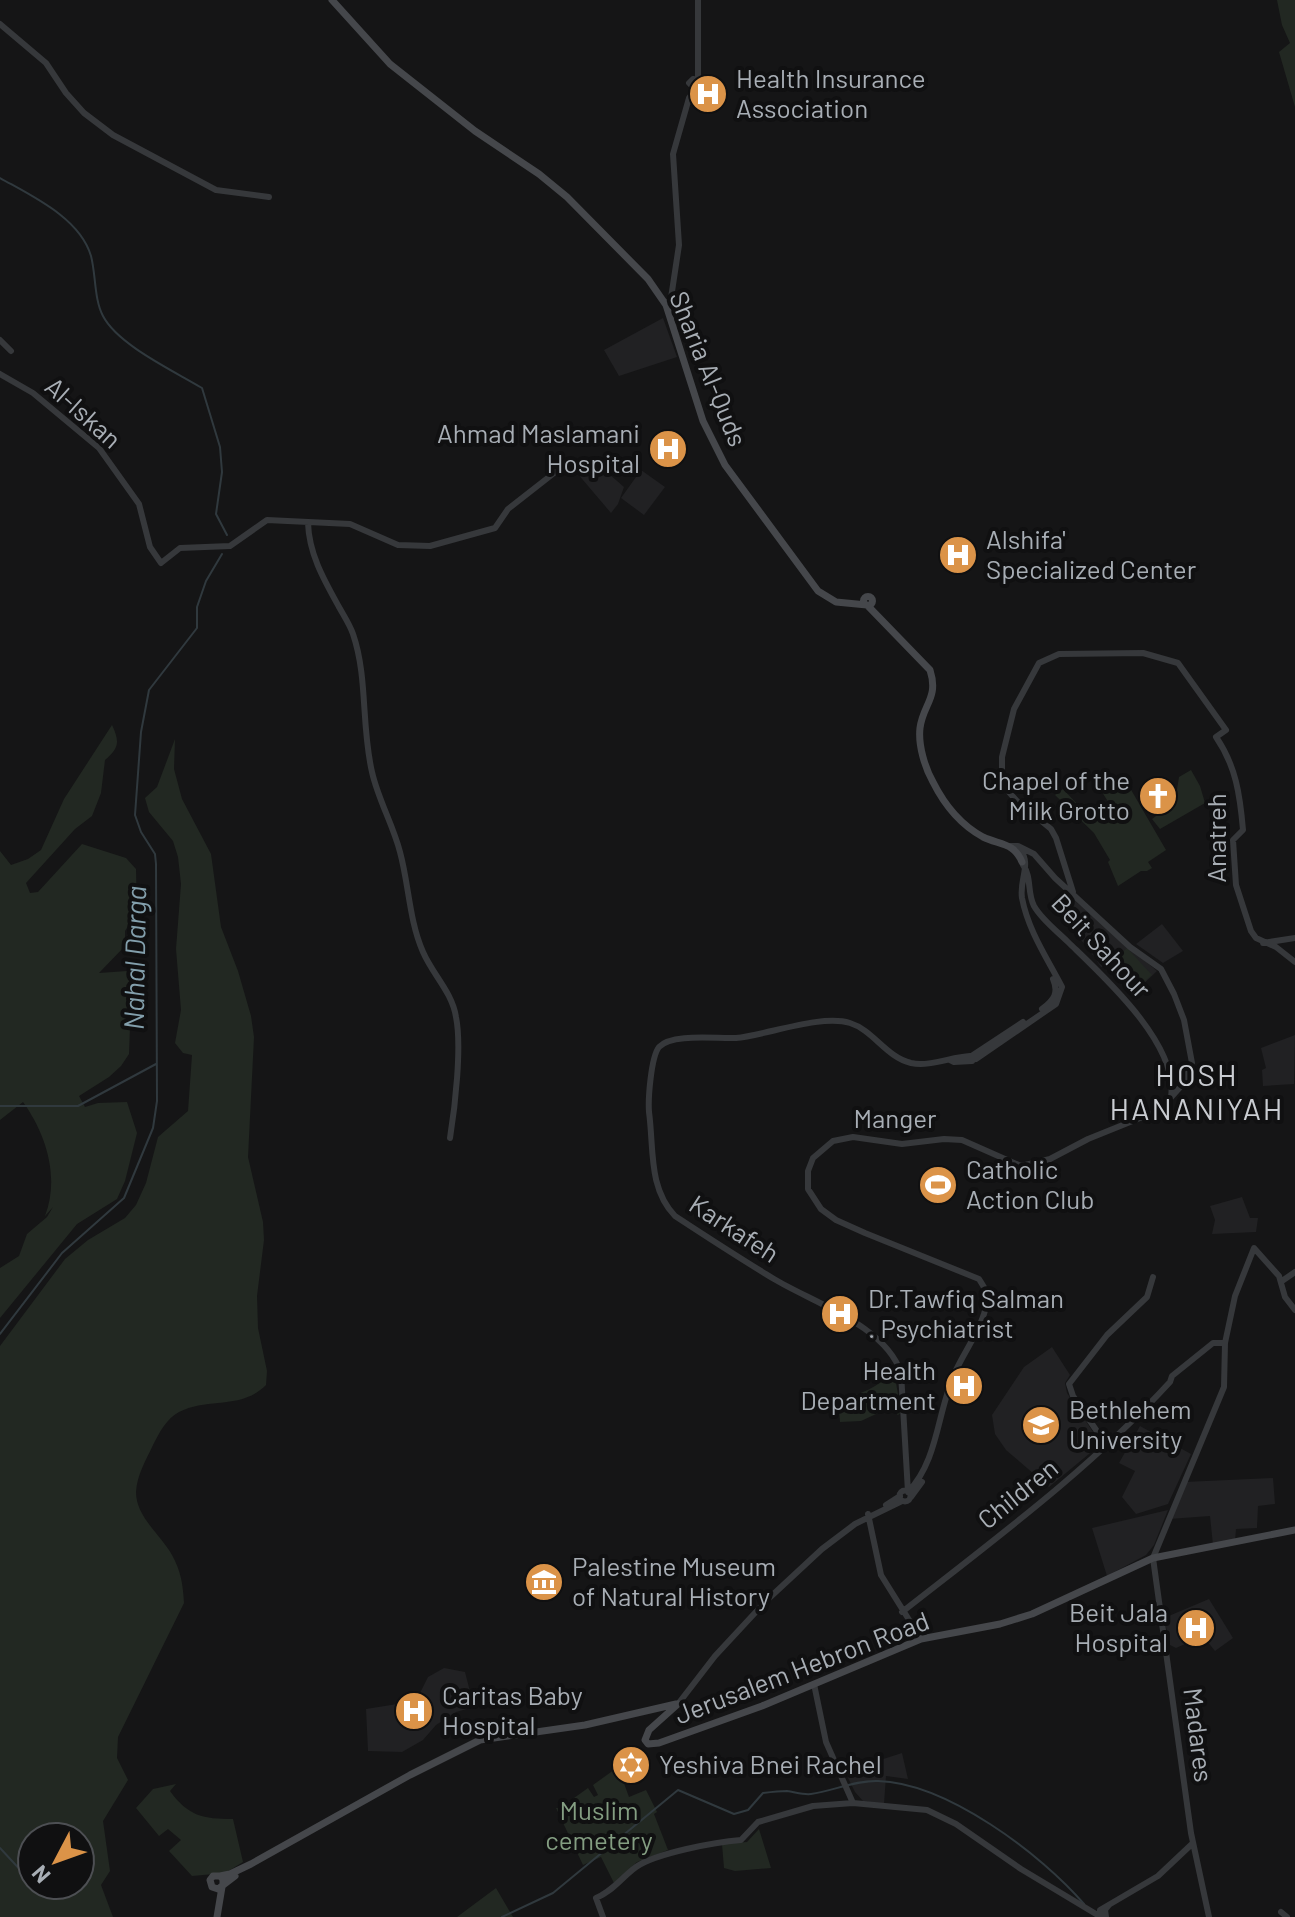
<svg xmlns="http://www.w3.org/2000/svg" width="1295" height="1917" viewBox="0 0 1295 1917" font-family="Barlow,sans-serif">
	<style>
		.built { fill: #212123 }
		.green { fill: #222822; fill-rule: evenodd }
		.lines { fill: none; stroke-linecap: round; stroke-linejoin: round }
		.stream { stroke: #30393e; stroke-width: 2 }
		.tertiary { stroke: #36383b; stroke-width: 6 }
		.secondary { stroke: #45474b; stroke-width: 7 }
		.labels { text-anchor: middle; stroke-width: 8; stroke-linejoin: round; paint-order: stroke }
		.poi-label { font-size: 26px; fill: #a8aeb5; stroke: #101011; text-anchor: start }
		.street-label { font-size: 26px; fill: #a8aeb5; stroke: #101011 }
		.park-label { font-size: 26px; fill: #849e82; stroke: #101011 }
		.water-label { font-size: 28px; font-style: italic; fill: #839fac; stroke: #101011 }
		.quarter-label { font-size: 30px; letter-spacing: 2px; fill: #c9ccd1; stroke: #101011 }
	</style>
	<rect width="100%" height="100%" fill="#151516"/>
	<!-- built -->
	<path class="built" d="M663,318L677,357L619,376L604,350Z
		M594,461L624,487L618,504L611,513L577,473L579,466Z
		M641,470L665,487L644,515L621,498Z
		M1073,899L1157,971L1135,992L1111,965L1101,967L1088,948L1057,913Z
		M1162,924L1183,951L1163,963L1136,944Z
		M1295,1035L1294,1084L1263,1086L1262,1070L1266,1068L1261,1048Z
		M1242,1197L1250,1218H1258L1256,1232L1212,1234L1215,1220L1210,1206Z
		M1052,1347L1070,1375L1065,1383L1067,1393L1101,1444L1049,1487L1006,1450L995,1434L992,1415L1024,1367Z
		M1140,1426L1191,1454L1168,1504L1136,1514L1122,1497L1135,1471L1119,1463Z
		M1273,1478L1275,1504L1258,1506L1257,1528L1236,1529L1235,1541L1213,1545L1210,1516L1169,1519L1184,1482Z
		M1168,1510L1154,1545L1146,1555L1107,1576L1092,1528Z
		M1209,1599L1233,1638L1215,1651L1203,1636L1176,1648L1170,1645L1164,1618Z
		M444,1668L465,1672L474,1707L456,1712L436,1725L423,1740L402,1752L368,1751L366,1709L416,1701L428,1677Z
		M902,1753L908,1779L886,1776L884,1804L863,1801L855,1792L841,1764L877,1761Z"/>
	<!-- green -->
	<path class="green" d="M1277,0H1295V107L1279,52L1290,43L1282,25Z
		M112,725C120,742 119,748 105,760L101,793L92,816L75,829L26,883L30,893L38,892L82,844L126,858L136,869L137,912L125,931V946L99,973L127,971L137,982L138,1013L130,1027L129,1054L121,1066L109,1077L79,1096L85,1107L98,1103L127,1102L137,1133L125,1181L117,1199L77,1224L0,1318V1268L19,1256L27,1234L47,1217L53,1207L45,1216C60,1177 46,1134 23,1102L0,1120V851L11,865L28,859L41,850L64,799Z
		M175,739L174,769L182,799L211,854L221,927L238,971L251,1016L254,1037L248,1157L263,1222L264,1240L257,1296L258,1328L267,1371L266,1385C241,1410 208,1397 179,1412C167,1418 159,1433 153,1445C146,1460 137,1475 136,1492C136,1517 161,1535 172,1555C181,1571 183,1585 184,1603L118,1737L117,1758L128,1780L103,1821L110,1871L101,1885L113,1917H0V1346L65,1259L88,1240L125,1218L136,1205L146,1183L158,1137L188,1111L192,1055L183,1053L175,1043L181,1010L176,949L181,884L178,857L173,841L149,812L145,798L157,787ZM80,1837V1885H32V1837Z
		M1191,770L1200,786L1205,803L1160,829L1152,819L1175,802L1179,777Z
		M1119,775L1130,788L1166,850L1148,862L1152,868L1147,871H1141L1118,886L1108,862L1110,860L1094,833L1055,795L1063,789L1079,806L1084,803L1091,810L1097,806L1104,814L1112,808L1102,792Z
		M1127,948L1152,975L1136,989L1111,963Z
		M894,1371L901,1412L898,1415L889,1408L861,1421L840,1422L838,1398C860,1396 878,1387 894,1371Z
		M618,1767L629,1797L646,1790L657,1812L654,1814L668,1850L637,1862L614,1883L601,1857L583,1865L556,1808H560L588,1788L594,1797L598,1795L593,1785Z
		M176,1784L170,1791C188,1816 203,1819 233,1819L243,1862L225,1873L192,1876L169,1851L181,1840L168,1829L159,1836L136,1808L153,1789Z
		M759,1829L771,1868L735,1871L724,1868L722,1844L747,1842Z
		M496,1888L513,1917H457Z"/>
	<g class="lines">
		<!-- stream -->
		<path class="stream" d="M0,178C32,196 80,218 91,256C96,275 94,299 103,316C118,345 174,371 202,388L220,447L222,472L216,514L227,535
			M0,1106H78L156,1064
			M0,1334L62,1253L124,1198L153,1128L157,1101L156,864L155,854L141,832L135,815L141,732L149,690L197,628V607L206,581L222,554
			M0,1848L25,1875L31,1889
			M502,1917L553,1893L678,1790L734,1814L748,1810L763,1793C771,1792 779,1791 787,1791C795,1792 803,1795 811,1794C833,1791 856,1780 878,1781C947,1783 1041,1854 1084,1904"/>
		<!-- tertiary -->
		<path class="tertiary" d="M698,0V80
			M0,24L46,63L66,93L84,113L113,135L216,190L269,197
			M666,305L671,298L679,245L673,154L689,98L699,84L698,80L693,79L689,83L695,89
			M0,340L11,351
			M0,374L33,393L99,448L139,504L150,547L161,563L180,548L230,546L267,520L350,524L398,545L430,546L495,528L508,509L563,466
			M308,523C309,554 324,580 339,607C344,616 350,625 353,634C368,678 361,725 372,772C378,799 393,825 400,852C409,885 409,920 423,952C433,975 452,992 456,1017C462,1047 455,1107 450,1138
			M1023,865C1032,877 1027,893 1034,906C1042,920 1057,931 1068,942C1103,976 1179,1044 1171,1097
			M1073,892L1056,838L1051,829L1016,800L1008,791L1002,775V757L1014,709L1039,663L1059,654L1143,653L1178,663L1226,730L1216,737C1236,766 1240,795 1243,830L1233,840L1236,885L1251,931L1256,938L1276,947L1295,962
			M1263,943L1295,938
			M1042,1009C1054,1000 1059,993 1053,979
			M973,1055L1023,1022
			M976,1059L1056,1004L1062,987C1047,958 1028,930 1022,898C1019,879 1032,865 1020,849
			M950,1060L954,1062L972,1061
			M1282,1281L1295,1272
			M1107,1446L1073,1396L1069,1384L1107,1335L1147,1297L1153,1277
			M899.5 1496a5.5 5.5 0 1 1 11 0a5.5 5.5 0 1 1-11 0Z
			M908,1492C939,1460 937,1410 956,1370C966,1349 983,1326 987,1302C988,1292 984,1287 979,1279L865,1233L836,1220L821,1209L808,1189V1171L813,1158L833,1141L853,1137L902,1144L944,1139L962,1140L1021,1166L1050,1159L1088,1139L1155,1112L1166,1103L1183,1084L1192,1063L1184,1020L1174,994L1161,969L1130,947L1055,878L1034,854L1018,846H1011
			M908,1492L901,1373C886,1326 814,1303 774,1279C741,1259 707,1237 675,1216C648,1188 654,1148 649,1112C648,1099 651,1057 659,1047C672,1033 717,1039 736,1038C767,1035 821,1014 850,1023C873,1030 886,1057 911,1063C930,1067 951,1057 970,1056
			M911,1497L922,1482
			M886,1505L900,1496
			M868,1514L881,1575L921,1639
			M902,1612C995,1539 1090,1469 1170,1382L1172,1376L1213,1343H1225
			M814,1684L826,1742L853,1803
			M678,1704L715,1656L766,1601L822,1549L855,1524L902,1501
			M1281,1912L1287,1917
			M1100,1916V1910L1158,1876L1193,1843
			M603,1917L596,1898C613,1891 621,1878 636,1867C656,1853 716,1842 741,1840L758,1822L813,1806L853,1803L927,1810L956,1824L1021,1869L1101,1917
			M1106,1917L1105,1910L1109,1905
			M1209,1917L1191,1833L1153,1558L1224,1387L1225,1343L1235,1296L1254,1248L1279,1276L1285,1297L1295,1310"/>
		<!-- secondary -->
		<path class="secondary" d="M332,0L390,64L475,131L539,174L567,197L648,279L666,305L703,421L725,465L818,591L836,602L867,605L930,670C939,698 923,704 920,728C918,745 925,768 933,782C944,804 961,825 983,837C999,845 1014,842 1022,862
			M863.5 601a4.5 4.5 0 1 1 9 0a4.5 4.5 0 1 1-9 0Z
			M678,1704L649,1730L645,1740L648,1744L659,1743L762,1706L921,1639L1000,1624L1032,1614L1153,1558L1295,1530
			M220,1876L230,1874L251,1864L410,1775L480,1740L585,1725L676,1704
			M223,1885V1879L220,1876H213L210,1880L212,1887L218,1889L235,1876
			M217,1917L222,1887"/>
	</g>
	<!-- icons -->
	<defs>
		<symbol id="hospital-disc" viewBox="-11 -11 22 22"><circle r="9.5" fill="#db9348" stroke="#101011"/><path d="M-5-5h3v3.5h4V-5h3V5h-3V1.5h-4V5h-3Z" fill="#fff"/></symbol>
		<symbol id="church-disc" viewBox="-11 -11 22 22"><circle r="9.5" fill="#db9348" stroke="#101011"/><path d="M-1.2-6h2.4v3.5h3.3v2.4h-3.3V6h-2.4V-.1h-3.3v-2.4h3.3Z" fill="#fff"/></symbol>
		<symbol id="stadium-disc" viewBox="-11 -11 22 22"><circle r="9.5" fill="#db9348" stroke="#101011"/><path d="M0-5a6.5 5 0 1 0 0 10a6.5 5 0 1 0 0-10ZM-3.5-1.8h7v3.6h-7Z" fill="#fff"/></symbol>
		<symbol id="university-disc" viewBox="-11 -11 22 22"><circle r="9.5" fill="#db9348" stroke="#101011"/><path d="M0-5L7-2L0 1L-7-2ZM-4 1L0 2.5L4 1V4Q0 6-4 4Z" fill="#fff"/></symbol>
		<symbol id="museum-disc" viewBox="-11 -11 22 22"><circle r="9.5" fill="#db9348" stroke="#101011"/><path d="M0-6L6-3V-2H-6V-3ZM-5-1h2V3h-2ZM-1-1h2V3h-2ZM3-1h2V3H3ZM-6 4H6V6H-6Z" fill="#fff"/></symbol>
		<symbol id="synagogue-disc" viewBox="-11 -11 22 22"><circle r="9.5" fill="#db9348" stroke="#101011"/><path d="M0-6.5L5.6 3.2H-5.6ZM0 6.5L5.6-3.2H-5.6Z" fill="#fff"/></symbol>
	</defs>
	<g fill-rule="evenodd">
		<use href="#hospital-disc" x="686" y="72" width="44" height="44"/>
		<use href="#hospital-disc" x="646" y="427" width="44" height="44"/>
		<use href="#hospital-disc" x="936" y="533" width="44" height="44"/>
		<use href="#church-disc" x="1136" y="774" width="44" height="44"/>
		<use href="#stadium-disc" x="916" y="1163" width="44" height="44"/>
		<use href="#hospital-disc" x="818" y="1292" width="44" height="44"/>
		<use href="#hospital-disc" x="942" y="1364" width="44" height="44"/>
		<use href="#university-disc" x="1019" y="1403" width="44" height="44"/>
		<use href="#museum-disc" x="522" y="1560" width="44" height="44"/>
		<use href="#hospital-disc" x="1174" y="1606" width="44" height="44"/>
		<use href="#hospital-disc" x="392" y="1689" width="44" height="44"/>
		<use href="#synagogue-disc" x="609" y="1743" width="44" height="44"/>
	</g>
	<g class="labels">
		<!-- poi labels -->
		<g class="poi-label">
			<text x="736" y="88">Health Insurance<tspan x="736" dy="30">Association</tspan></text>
			<text x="640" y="443" text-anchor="end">Ahmad Maslamani<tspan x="640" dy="30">Hospital</tspan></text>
			<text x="986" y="549">Alshifa'<tspan x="986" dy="30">Specialized Center</tspan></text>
			<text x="1130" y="790" text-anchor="end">Chapel of the<tspan x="1130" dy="30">Milk Grotto</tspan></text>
			<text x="966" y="1179">Catholic<tspan x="966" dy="30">Action Club</tspan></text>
			<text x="868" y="1308">Dr.Tawfiq Salman<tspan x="868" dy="30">. Psychiatrist</tspan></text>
			<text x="936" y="1380" text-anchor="end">Health<tspan x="936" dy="30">Department</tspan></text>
			<text x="1069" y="1419">Bethlehem<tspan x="1069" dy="30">University</tspan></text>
			<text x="572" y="1576">Palestine Museum<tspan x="572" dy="30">of Natural History</tspan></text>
			<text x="1168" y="1622" text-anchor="end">Beit Jala<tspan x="1168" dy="30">Hospital</tspan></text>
			<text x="442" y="1705">Caritas Baby<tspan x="442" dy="30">Hospital</tspan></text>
			<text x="659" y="1774">Yeshiva Bnei Rachel</text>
		</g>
		<!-- street labels -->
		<g class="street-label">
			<text transform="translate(708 369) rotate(68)" y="9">Sharia Al-Quds</text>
			<text transform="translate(83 413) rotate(42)" y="9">Al-Iskan</text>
			<text transform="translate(1217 838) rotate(-90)" y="9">Anatreh</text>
			<text transform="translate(1101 946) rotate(47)" y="9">Beit Sahour</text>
			<text x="895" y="1128">Manger</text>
			<text transform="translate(734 1229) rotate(33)" y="9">Karkafeh</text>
			<text transform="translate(1018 1494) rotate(-39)" y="9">Children</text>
			<text transform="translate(802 1668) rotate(-21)" y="9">Jerusalem Hebron Road</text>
			<text transform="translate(1198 1735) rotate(83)" y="9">Madares</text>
		</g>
		<!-- park labels -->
		<g class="park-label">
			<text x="599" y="1820">Muslim<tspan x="599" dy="30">cemetery</tspan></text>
		</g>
		<!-- water labels -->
		<g class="water-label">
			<text transform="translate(135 958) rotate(-89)" y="10">Nahal Darga</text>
		</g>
		<!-- quarter labels -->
		<g class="quarter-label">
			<text x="1197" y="1086">HOSH<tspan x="1197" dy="34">HANANIYAH</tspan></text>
		</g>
	</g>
	<!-- north arrow -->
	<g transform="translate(56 1861) rotate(229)"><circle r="38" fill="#101011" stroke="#4d4f53" stroke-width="2"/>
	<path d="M0-6L14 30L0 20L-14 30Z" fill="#db9348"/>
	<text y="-12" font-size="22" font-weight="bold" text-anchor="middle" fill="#a8aeb5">N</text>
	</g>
</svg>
